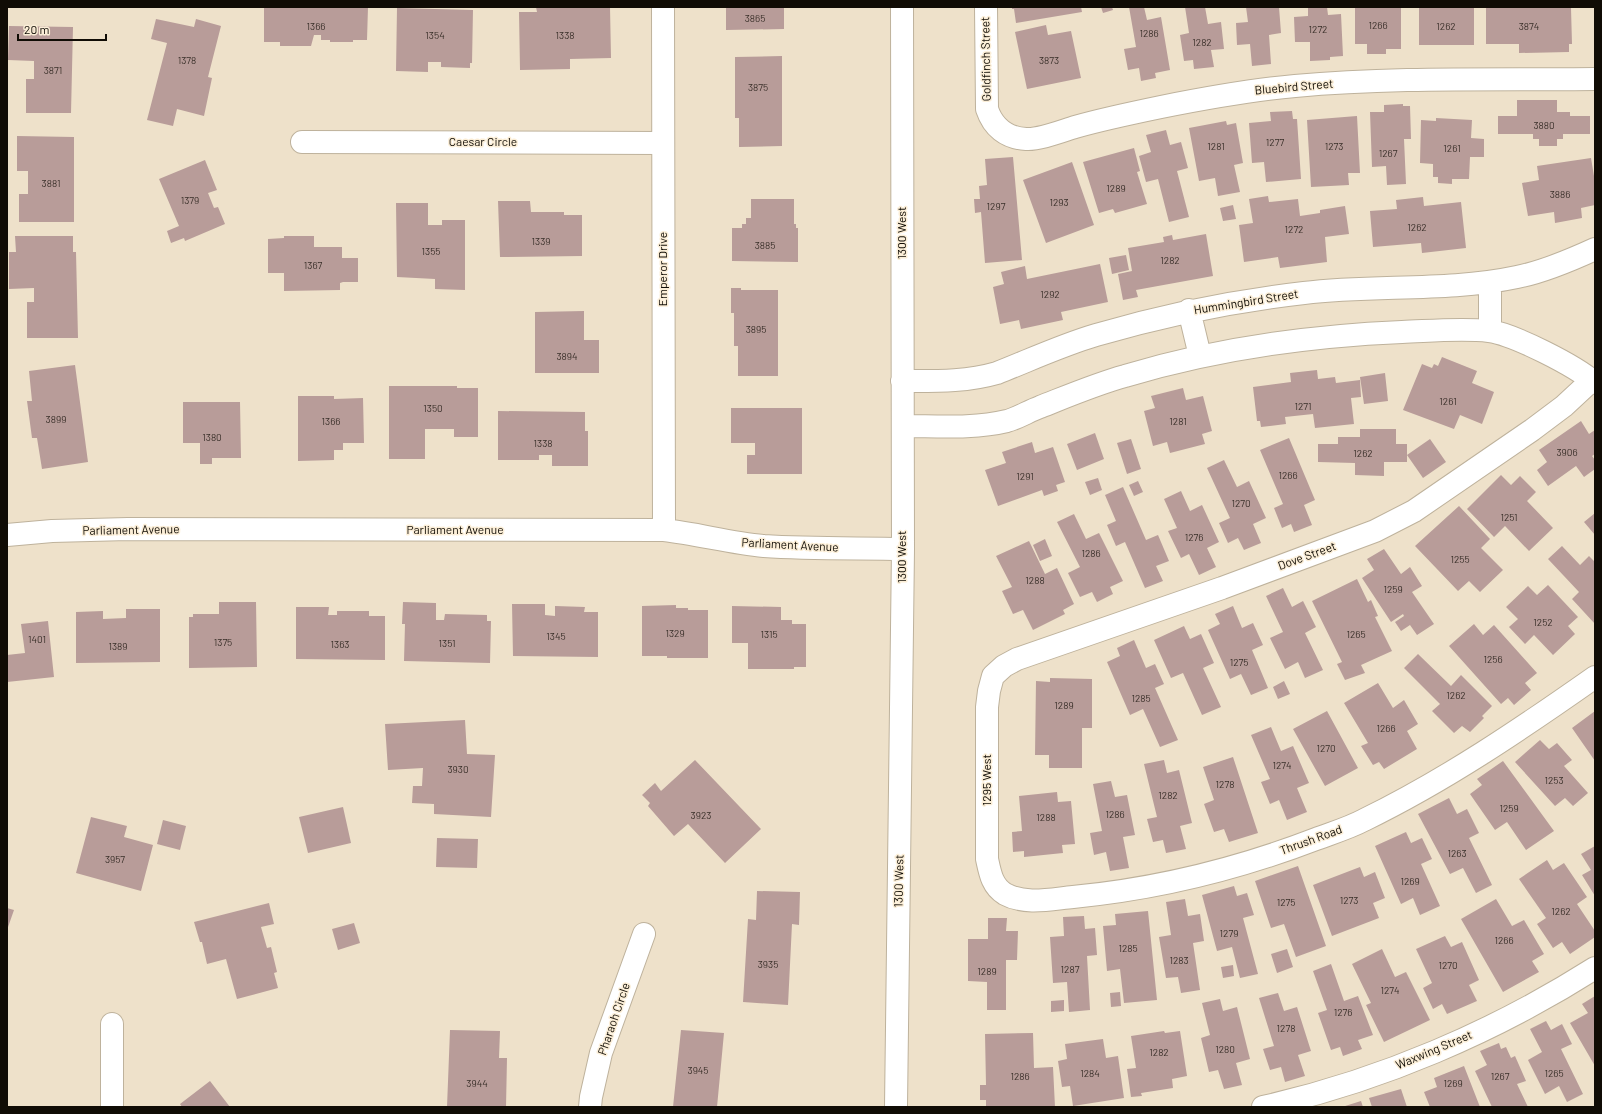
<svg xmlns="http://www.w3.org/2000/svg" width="1602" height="1114" viewBox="0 0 1602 1114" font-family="Barlow,sans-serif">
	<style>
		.building { fill: #b89c99 }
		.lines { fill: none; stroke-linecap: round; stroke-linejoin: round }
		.minor-casing { stroke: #beb29c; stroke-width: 24 }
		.minor { stroke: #fff; stroke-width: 22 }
		.labels { text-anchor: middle; stroke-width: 3; stroke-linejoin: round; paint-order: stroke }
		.number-label { font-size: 10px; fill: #3a302a }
		.street-label { font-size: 12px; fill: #100c05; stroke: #fbeed7 }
	</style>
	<rect width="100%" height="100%" fill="#eee1ca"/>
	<!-- building -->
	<path class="building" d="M264,7H368L367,40H353V42H330V40H321V35H314L311,46H280V42H264Z
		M536,7H610L611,58L570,59V69L520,70L519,12H537Z
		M726,7H784V29L726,30Z
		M1012,7H1081L1082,12L1016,23L1014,9H1012Z
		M1101,7H1112L1113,10L1103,13Z
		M1129,7H1144L1147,20L1161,17L1170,70L1155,73L1156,78L1141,81L1139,68L1128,70L1124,49L1136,47Z
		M1185,7H1205L1208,24L1221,22L1224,49L1211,50L1214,67L1194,69L1193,60L1184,61L1180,35L1189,33Z
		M1246,7H1279L1281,33L1269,35L1271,64L1252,66L1250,44L1237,45L1236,23L1248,22Z
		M1308,7H1327L1328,15L1341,14L1343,56L1330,57V60L1310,61V42H1295L1294,17L1308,16Z
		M1355,7H1401V49H1386V54H1367V44H1355Z
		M1419,7H1474V45H1419Z
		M397,8L473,10L472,63H470V68L441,67V62H428V72L396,71Z
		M1486,8H1571L1572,44H1569V52L1519,53V44H1486Z
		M156,19L194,27L196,19L221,26L208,77L212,78L204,116L177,109L173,126L147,120L167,43L151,39Z
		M1046,25L1048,35L1071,31L1081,78L1027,89L1015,32Z
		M9,26L73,27L71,113H26V79H34V61L8,60Z
		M782,56V146L739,147V118H735V57Z
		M1517,100H1557V112H1570V116H1590V134H1563V139H1557V146H1539V139H1533V134H1498V116H1517Z
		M1403,104V106H1410L1411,139H1404L1406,184L1387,185L1386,166L1372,167L1370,112H1384V105Z
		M1292,111L1293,119H1297L1301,179L1266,182L1264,162L1252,163L1249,123L1271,121L1270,112Z
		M1357,116L1360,173H1348L1349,185L1311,187L1307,120Z
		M1436,118L1472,120L1471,138L1484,139V157H1470L1469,179H1452V184L1438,183V177H1433V164L1420,163L1421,120L1436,121Z
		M1226,121L1227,125L1236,123L1243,163L1234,165L1240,192L1218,196L1215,178L1199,181L1189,128Z
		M1166,130L1170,145L1181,142L1188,168L1177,171L1189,217L1169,222L1158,179L1146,182L1139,156L1151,152L1146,135Z
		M17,136L74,137V222H19V194H28V171H17Z
		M1134,148L1140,171L1137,172L1147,204L1115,213L1113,209L1099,213L1083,162Z
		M1013,157L1022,260L985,263L981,212L975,213L974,199H980L979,186L987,185L985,159Z
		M1591,158L1595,182V205L1581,208L1582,218L1555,223L1554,212L1528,216L1522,183L1539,180L1537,166Z
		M205,160L217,190L208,193L214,208L218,207L225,224L185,241L184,238L171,243L167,231L179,226L159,179Z
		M1072,162L1094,225L1046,243L1023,180Z
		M1268,196L1269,202L1298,199L1300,216L1320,213V210L1345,206L1349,234L1325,237L1327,262L1280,268L1278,257L1244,262L1239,225L1253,223L1249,199Z
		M1423,197L1424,206L1461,202L1466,248L1422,253L1421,243L1373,247L1370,211L1397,209L1396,200Z
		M751,199H794V224H796V228H798V262L732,261V228H742V224H746V218H751Z
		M498,201H530L531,212H564V215H582V256L500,257Z
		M396,203H428V225H442V220H465V290L435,289V279L397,277Z
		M1233,205L1236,219L1223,221L1220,208Z
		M1206,234L1213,276L1136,290L1138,297L1123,300L1118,274L1132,271L1128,248L1164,242L1163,237L1172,235L1173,240Z
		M15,236H73V252H76L78,338H27V302H34V288L9,289V252H16Z
		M284,236H314V247H342V258H358V282H343L340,283V290L284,291V273H268V239L284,238Z
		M1126,255L1129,270L1112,274L1109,258Z
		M1100,264L1108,302L1061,312L1063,320L1021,329L1019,320L1000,324L993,287L1004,284L1001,272L1025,266L1027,279Z
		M731,288H741V290H778V376H738V346H734V313H731Z
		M584,311V340H599V373H535V312Z
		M1442,357L1477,371L1472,383L1494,392L1482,424L1460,415L1454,429L1403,410L1422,364L1432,368L1434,364L1438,366Z
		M75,365L88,462L42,469L37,438H32L27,401H32L29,371Z
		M1317,370L1318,379L1335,377L1336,383L1360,380L1361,397L1351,398L1354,424L1315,428L1313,414L1285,417L1286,424L1261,427L1260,421H1257L1253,387L1291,382L1290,373Z
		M1385,373L1388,401L1364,404L1360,377Z
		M389,386H457V388H478V437H454V429H425V459H389Z
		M1183,388L1186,400L1203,396L1212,431L1202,434L1205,444L1170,453L1167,442L1153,446L1144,411L1155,408L1151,396Z
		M298,396H334V399L363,398L364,443H343V450H334V460L298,461Z
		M183,402H240L241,458H212V464H200V443H183Z
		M731,408H802V474H747V455H755V443H731Z
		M498,411L585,412V431H588V466H552V455H539V460H498Z
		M1581,421L1589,434L1595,430V454L1592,456L1595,460V469L1584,477L1576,466L1548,486L1537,470L1547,462L1539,450Z
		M1360,429H1396V444H1407V462H1384V476L1355,475V463L1318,462V444H1338V437H1360Z
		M1095,433L1104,459L1077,470L1067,444Z
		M1289,438L1315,500L1304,505L1312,525L1294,532L1291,524L1282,528L1274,508L1283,504L1260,450Z
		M1131,439L1141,469L1127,474L1117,443Z
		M1430,439L1446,462L1423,478L1407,455Z
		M1032,442L1035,453L1053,447L1065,482L1056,485L1058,491L1044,496L1042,490L998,506L985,470L1006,463L1002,452Z
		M1224,460L1237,487L1249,481L1266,518L1253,524L1261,543L1244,550L1238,538L1228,543L1219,523L1230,518L1207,468Z
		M1501,475L1511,485L1520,476L1536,492L1527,501L1553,528L1529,551L1505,526L1494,537L1467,509Z
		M1098,478L1102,490L1090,495L1085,482Z
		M1138,481L1143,492L1134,496L1129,485Z
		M1123,487L1146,540L1158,535L1169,561L1156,566L1163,581L1145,588L1125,542L1116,546L1107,525L1116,521L1105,495Z
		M1181,491L1190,511L1202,505L1219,542L1207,548L1216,567L1199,575L1189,554L1181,558L1168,531L1177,528L1164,499Z
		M1459,506L1490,539L1481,548L1503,570L1480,592L1469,581L1458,591L1415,546Z
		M1595,513V535L1584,522Z
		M1074,514L1086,539L1099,533L1123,581L1110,587L1113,594L1097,602L1092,592L1080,597L1068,573L1080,567L1057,522Z
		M1045,539L1052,556L1040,561L1033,545Z
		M1029,541L1045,574L1057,568L1074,604L1063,610L1065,614L1033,630L1023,610L1013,614L1002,591L1012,587L996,556Z
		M1562,546L1580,565L1589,556L1595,562V624L1572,599L1579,592L1548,559Z
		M1384,549L1401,574L1410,567L1422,586L1412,592L1434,624L1417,635L1410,625L1401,631L1395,622L1404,616L1403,614L1391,622L1362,578L1374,570L1367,559Z
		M1357,579L1368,602L1371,600L1378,616L1375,617L1392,651L1361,665L1365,673L1345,680L1337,664L1342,662L1312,601Z
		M1548,585L1578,617L1568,626L1575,634L1553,655L1534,635L1525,644L1509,627L1518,619L1506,607L1528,586L1537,595Z
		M1283,588L1292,607L1303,601L1316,627L1305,633L1323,670L1305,678L1298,662L1285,669L1270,638L1283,632L1266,596Z
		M219,602H256L257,667L189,668V617H193V614H219Z
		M403,602L436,603V620H444L445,614L487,615V621H491L490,663L404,661L405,624H402Z
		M512,604H545V615L555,616V606L585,607L584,612H598V657L513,656Z
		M676,605V608H688V610H708V658H667V656H642V606Z
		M732,606L781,607V620H792V624H806V667H794V669H748V643H732Z
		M1233,606L1242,628L1253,623L1263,645L1252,650L1268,688L1251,695L1241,674L1230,679L1208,630L1220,624L1215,614Z
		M296,607H329L328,615H337V611H369V616H385V660L296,659Z
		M126,609H160V662L76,663V612L103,611V619L126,618Z
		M48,621L54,677L7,682V655L25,653L21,624Z
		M1474,624L1483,635L1494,625L1537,673L1525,683L1531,690L1514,705L1508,698L1501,704L1449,646Z
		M1184,626L1190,639L1201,634L1214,663L1203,668L1221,707L1202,715L1183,673L1171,678L1154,640Z
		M1134,640L1146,668L1155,664L1164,684L1155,688L1178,740L1160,747L1143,709L1130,715L1107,662L1120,656L1117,648Z
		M1418,654L1451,686L1461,675L1492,706L1482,716L1484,718L1470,732L1462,726L1454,733L1432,711L1440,704L1404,668Z
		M1050,678L1092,679V728H1082V768H1049V755H1035L1036,681L1050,682Z
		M1284,681L1290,694L1278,699L1273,687Z
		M1378,683L1393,708L1404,700L1418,724L1407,731L1417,749L1384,769L1379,762L1373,765L1361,746L1368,743L1344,703Z
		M1327,711L1358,768L1325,786L1293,729Z
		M1595,711V761L1572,728Z
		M465,720L467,754L495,755L491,817L434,814V804L412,803L413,786H422L423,768L388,770L385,724Z
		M1271,727L1281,751L1293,746L1309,783L1297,788L1307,812L1287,820L1279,800L1270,804L1261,782L1270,779L1251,735Z
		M1540,740L1549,749L1557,743L1572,760L1564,766L1588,793L1573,806L1565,798L1555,806L1515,762Z
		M1233,757L1258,833L1229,842L1224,829L1214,832L1204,804L1214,800L1203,767Z
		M695,760L761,829L725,863L688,824L674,836L648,806L650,803L642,795L655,783L661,791Z
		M1164,760L1167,773L1179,770L1192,823L1180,826L1186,849L1166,853L1163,840L1153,842L1147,819L1157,817L1144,764Z
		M1503,761L1554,831L1526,850L1507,822L1495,830L1470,794L1482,785L1477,779Z
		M1111,781L1115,797L1127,795L1135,835L1123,837L1129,868L1110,871L1106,852L1094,855L1090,833L1102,831L1093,784Z
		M1057,792L1058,802L1071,801L1075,844L1062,845L1063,853L1024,857V851L1013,852L1012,832L1022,831L1019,796Z
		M1449,798L1457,814L1467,809L1479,833L1469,838L1492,885L1476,893L1463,868L1450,874L1418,814Z
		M343,807L351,843L308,853L299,817Z
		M91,817L127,826L124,837L153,845L141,891L76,873Z
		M163,820L186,826L180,850L157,844Z
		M1406,832L1411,843L1422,838L1432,859L1421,864L1440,906L1420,915L1413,898L1401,904L1375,846Z
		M437,838L478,839L477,868L436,867Z
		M1595,846V896L1582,875L1591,870L1581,854Z
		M1547,860L1553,870L1564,863L1587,897L1577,904L1595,931V937L1570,954L1562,942L1553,948L1537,924L1546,918L1519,879Z
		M1298,866L1326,946L1296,957L1284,924L1271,928L1255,881Z
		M1360,867L1364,877L1375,872L1385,898L1373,903L1379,918L1332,936L1313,885Z
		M1234,886L1237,896L1247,893L1254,915L1243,918L1258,974L1240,978L1232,947L1217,951L1202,895Z
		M757,891L800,892L799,925L792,924L788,1005L743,1002L748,919L756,920Z
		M1185,899L1188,916L1200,914L1204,941L1193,943L1200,990L1181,993L1178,977L1166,978L1159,937L1171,935L1166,902Z
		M1496,899L1512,926L1524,920L1544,954L1532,961L1539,972L1503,992L1461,919Z
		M269,903L274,924L261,927L267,948L271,947L277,972L274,973L278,988L237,999L226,959L207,964L202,942H200L194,922Z
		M7,908L14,910L7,930Z
		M1148,911L1157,1000L1124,1003L1120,969L1107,971L1103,926L1116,925L1115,914Z
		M1084,916L1085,929L1095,928L1097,955L1087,956L1090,1010L1069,1012L1067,982L1053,983L1050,937L1064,936L1063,917Z
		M988,918H1007L1006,931H1018L1017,960H1006V1010H987V982L968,981V939H988Z
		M354,923L360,943L338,950L332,929Z
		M1445,936L1451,947L1462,942L1479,980L1469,985L1477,1001L1447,1014L1442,1004L1433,1009L1423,988L1432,983L1416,949Z
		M1287,949L1293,967L1277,973L1271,954Z
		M1382,949L1395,977L1406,972L1430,1020L1384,1042L1366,1005L1371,1003L1352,964Z
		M1331,964L1344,1001L1358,996L1373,1035L1358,1040L1362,1049L1343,1056L1340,1047L1331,1050L1318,1013L1327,1010L1313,971Z
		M1233,965L1234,976L1223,978L1221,967Z
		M1120,992L1121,1006L1111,1007L1110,993Z
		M1278,993L1284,1011L1297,1007L1311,1051L1298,1055L1305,1076L1285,1082L1281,1067L1270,1070L1263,1049L1274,1046L1259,998Z
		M1595,996V1066L1570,1023L1588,1013L1582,1004Z
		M1220,999L1223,1011L1237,1007L1250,1059L1236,1063L1242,1085L1224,1089L1218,1070L1209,1072L1201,1038L1210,1035L1202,1003Z
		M1064,1000V1011L1051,1012V1001Z
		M1546,1021L1551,1030L1562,1024L1572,1044L1561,1049L1583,1094L1567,1102L1559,1086L1545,1094L1528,1060L1542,1052L1530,1029Z
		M450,1030L500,1031L499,1058H507L506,1107H447Z
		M681,1030L724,1033L717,1107H673Z
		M1164,1031L1165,1033L1180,1031L1187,1076L1172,1079L1173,1088L1141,1093L1142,1096L1131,1097L1127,1069L1136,1068L1131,1036Z
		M1033,1033L1034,1068L1053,1067L1055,1107H986V1100H980V1085H986L985,1034Z
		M1103,1039L1106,1058L1118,1056L1124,1098L1073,1106L1070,1086L1062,1087L1058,1061L1067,1059L1065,1044Z
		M1499,1043L1501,1049L1506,1047L1511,1058L1515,1056L1526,1081L1517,1084L1528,1107H1492L1475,1071L1487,1065L1480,1051Z
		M1464,1066L1480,1107H1430L1424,1092L1437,1087L1434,1078Z
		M210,1081L230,1107H182L180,1104Z
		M1401,1089L1407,1107H1372L1369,1098Z
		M1361,1101L1363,1107H1342Z"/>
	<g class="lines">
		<defs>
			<path id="minor" d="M663,7L664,530
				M986,7L987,109C993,127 1006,138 1026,139C1039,140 1062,131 1075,127C1103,119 1132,113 1161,107C1206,98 1250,90 1295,86C1394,77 1495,80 1595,79
				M302,142L663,143
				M1490,282V331
				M1189,310L1200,356
				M1592,380L1564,406L1532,430L1414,511L1375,531L1222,588L1017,659L1004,666L993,676L989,691L987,707V859C990,873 992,886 1005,894C1025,905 1051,899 1073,897C1156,889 1238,869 1316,839C1332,833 1349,828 1364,820C1446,780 1521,729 1595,677
				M902,381C935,381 966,382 997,373C1030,360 1062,345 1096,335C1164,315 1233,301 1304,293C1375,284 1447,292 1517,277C1543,272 1571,260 1595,249
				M903,426C937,426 974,429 1007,421C1018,418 1029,411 1040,407C1068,396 1096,384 1125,376C1215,349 1308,336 1402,332C1430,331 1460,328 1489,331C1513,334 1576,366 1595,383
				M7,535L52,531L128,529L664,530C698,534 731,543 764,546C810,549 857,548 903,549
				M112,1107V1024
				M590,1107L591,1097L601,1053L644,934
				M896,1107L903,549L902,7
				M1263,1107C1380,1081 1494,1032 1595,968"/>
		</defs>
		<!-- minor casing -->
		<use href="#minor" class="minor-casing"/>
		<!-- minor -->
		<use href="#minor" class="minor"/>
	</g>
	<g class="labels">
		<!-- number labels -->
		<g class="number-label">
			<text x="755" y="22">3865</text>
			<text x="1378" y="29">1266</text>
			<text x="316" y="30">1366</text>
			<text x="1446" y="30">1262</text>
			<text x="1529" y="30">3874</text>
			<text x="1318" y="33">1272</text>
			<text x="1149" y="37">1286</text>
			<text x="435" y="39">1354</text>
			<text x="565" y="39">1338</text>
			<text x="1202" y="46">1282</text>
			<text x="187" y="64">1378</text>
			<text x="1049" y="64">3873</text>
			<text x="53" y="74">3871</text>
			<text x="758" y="91">3875</text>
			<text x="1544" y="129">3880</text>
			<text x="1275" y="146">1277</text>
			<text x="1216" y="150">1281</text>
			<text x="1334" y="150">1273</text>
			<text x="1452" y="152">1261</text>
			<text x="1388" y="157">1267</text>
			<text x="51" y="187">3881</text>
			<text x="1116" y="192">1289</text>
			<text x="1560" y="198">3886</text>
			<text x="190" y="204">1379</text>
			<text x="1059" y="206">1293</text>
			<text x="996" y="210">1297</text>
			<text x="1417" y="231">1262</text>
			<text x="1294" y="233">1272</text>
			<text x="541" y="245">1339</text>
			<text x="765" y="249">3885</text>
			<text x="431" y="255">1355</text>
			<text x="1170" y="264">1282</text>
			<text x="313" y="269">1367</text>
			<text x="1050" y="298">1292</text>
			<text x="756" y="333">3895</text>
			<text x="567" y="360">3894</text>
			<text x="1448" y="405">1261</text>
			<text x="1303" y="410">1271</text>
			<text x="433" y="412">1350</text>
			<text x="56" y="423">3899</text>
			<text x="331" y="425">1366</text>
			<text x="1178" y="425">1281</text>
			<text x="212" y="441">1380</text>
			<text x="543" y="447">1338</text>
			<text x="1567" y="456">3906</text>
			<text x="1363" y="457">1262</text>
			<text x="1288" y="479">1266</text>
			<text x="1025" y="480">1291</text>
			<text x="1241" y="507">1270</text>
			<text x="1509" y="521">1251</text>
			<text x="1194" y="541">1276</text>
			<text x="1091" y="557">1286</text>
			<text x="1460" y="563">1255</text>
			<text x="1035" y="584">1288</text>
			<text x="1393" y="593">1259</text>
			<text x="1543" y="626">1252</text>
			<text x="675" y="637">1329</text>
			<text x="769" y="638">1315</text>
			<text x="1356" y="638">1265</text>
			<text x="556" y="640">1345</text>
			<text x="37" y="643">1401</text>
			<text x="223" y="646">1375</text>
			<text x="447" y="647">1351</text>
			<text x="340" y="648">1363</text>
			<text x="118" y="650">1389</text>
			<text x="1493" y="663">1256</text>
			<text x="1239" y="666">1275</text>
			<text x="1456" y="699">1262</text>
			<text x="1141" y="702">1285</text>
			<text x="1064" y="709">1289</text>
			<text x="1386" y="732">1266</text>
			<text x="1326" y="752">1270</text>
			<text x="1282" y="769">1274</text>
			<text x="458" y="773">3930</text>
			<text x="1554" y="784">1253</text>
			<text x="1225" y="788">1278</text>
			<text x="1168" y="799">1282</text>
			<text x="1509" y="812">1259</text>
			<text x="1115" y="818">1286</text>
			<text x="701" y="819">3923</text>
			<text x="1046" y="821">1288</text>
			<text x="1457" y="857">1263</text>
			<text x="115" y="863">3957</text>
			<text x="1410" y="885">1269</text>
			<text x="1349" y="904">1273</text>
			<text x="1286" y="906">1275</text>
			<text x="1561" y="915">1262</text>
			<text x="1229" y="937">1279</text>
			<text x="1504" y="944">1266</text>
			<text x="1128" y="952">1285</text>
			<text x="1179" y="964">1283</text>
			<text x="768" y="968">3935</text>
			<text x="1448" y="969">1270</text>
			<text x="1070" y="973">1287</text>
			<text x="987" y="975">1289</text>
			<text x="1390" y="994">1274</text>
			<text x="1343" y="1016">1276</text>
			<text x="1286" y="1032">1278</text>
			<text x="1225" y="1053">1280</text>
			<text x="1159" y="1056">1282</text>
			<text x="698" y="1074">3945</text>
			<text x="1090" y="1077">1284</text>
			<text x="1554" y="1077">1265</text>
			<text x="1020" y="1080">1286</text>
			<text x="1500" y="1080">1267</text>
			<text x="477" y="1087">3944</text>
			<text x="1453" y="1087">1269</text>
		</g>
		<!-- street labels -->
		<g class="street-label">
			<text transform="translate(986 59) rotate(-91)" y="4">Goldfinch Street</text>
			<text transform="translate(1294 87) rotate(-5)" y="4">Bluebird Street</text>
			<text x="483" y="146">Caesar Circle</text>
			<text transform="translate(902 233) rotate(-90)" y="4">1300 West</text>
			<text transform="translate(663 269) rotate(-90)" y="4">Emperor Drive</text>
			<text transform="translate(1246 302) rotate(-9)" y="4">Hummingbird Street</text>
			<text transform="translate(131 530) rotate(-1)" y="4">Parliament Avenue</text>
			<text x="455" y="534">Parliament Avenue</text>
			<text transform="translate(790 545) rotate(3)" y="4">Parliament Avenue</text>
			<text transform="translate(1307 556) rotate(-20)" y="4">Dove Street</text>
			<text transform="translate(902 557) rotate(-90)" y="4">1300 West</text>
			<text transform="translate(987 780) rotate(-90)" y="4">1295 West</text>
			<text transform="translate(1311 840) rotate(-20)" y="4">Thrush Road</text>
			<text transform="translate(899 881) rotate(-89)" y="4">1300 West</text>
			<text transform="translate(614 1019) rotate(-71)" y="4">Pharaoh Circle</text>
			<text transform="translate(1434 1050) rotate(-23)" y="4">Waxwing Street</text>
		</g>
	</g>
	<!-- border -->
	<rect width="1602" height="1114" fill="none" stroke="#100c05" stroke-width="16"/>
	<!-- scale -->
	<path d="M18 34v6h88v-6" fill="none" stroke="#100c05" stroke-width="2"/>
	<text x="24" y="34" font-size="12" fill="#100c05" stroke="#fbeed7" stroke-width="3" paint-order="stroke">20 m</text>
</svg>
